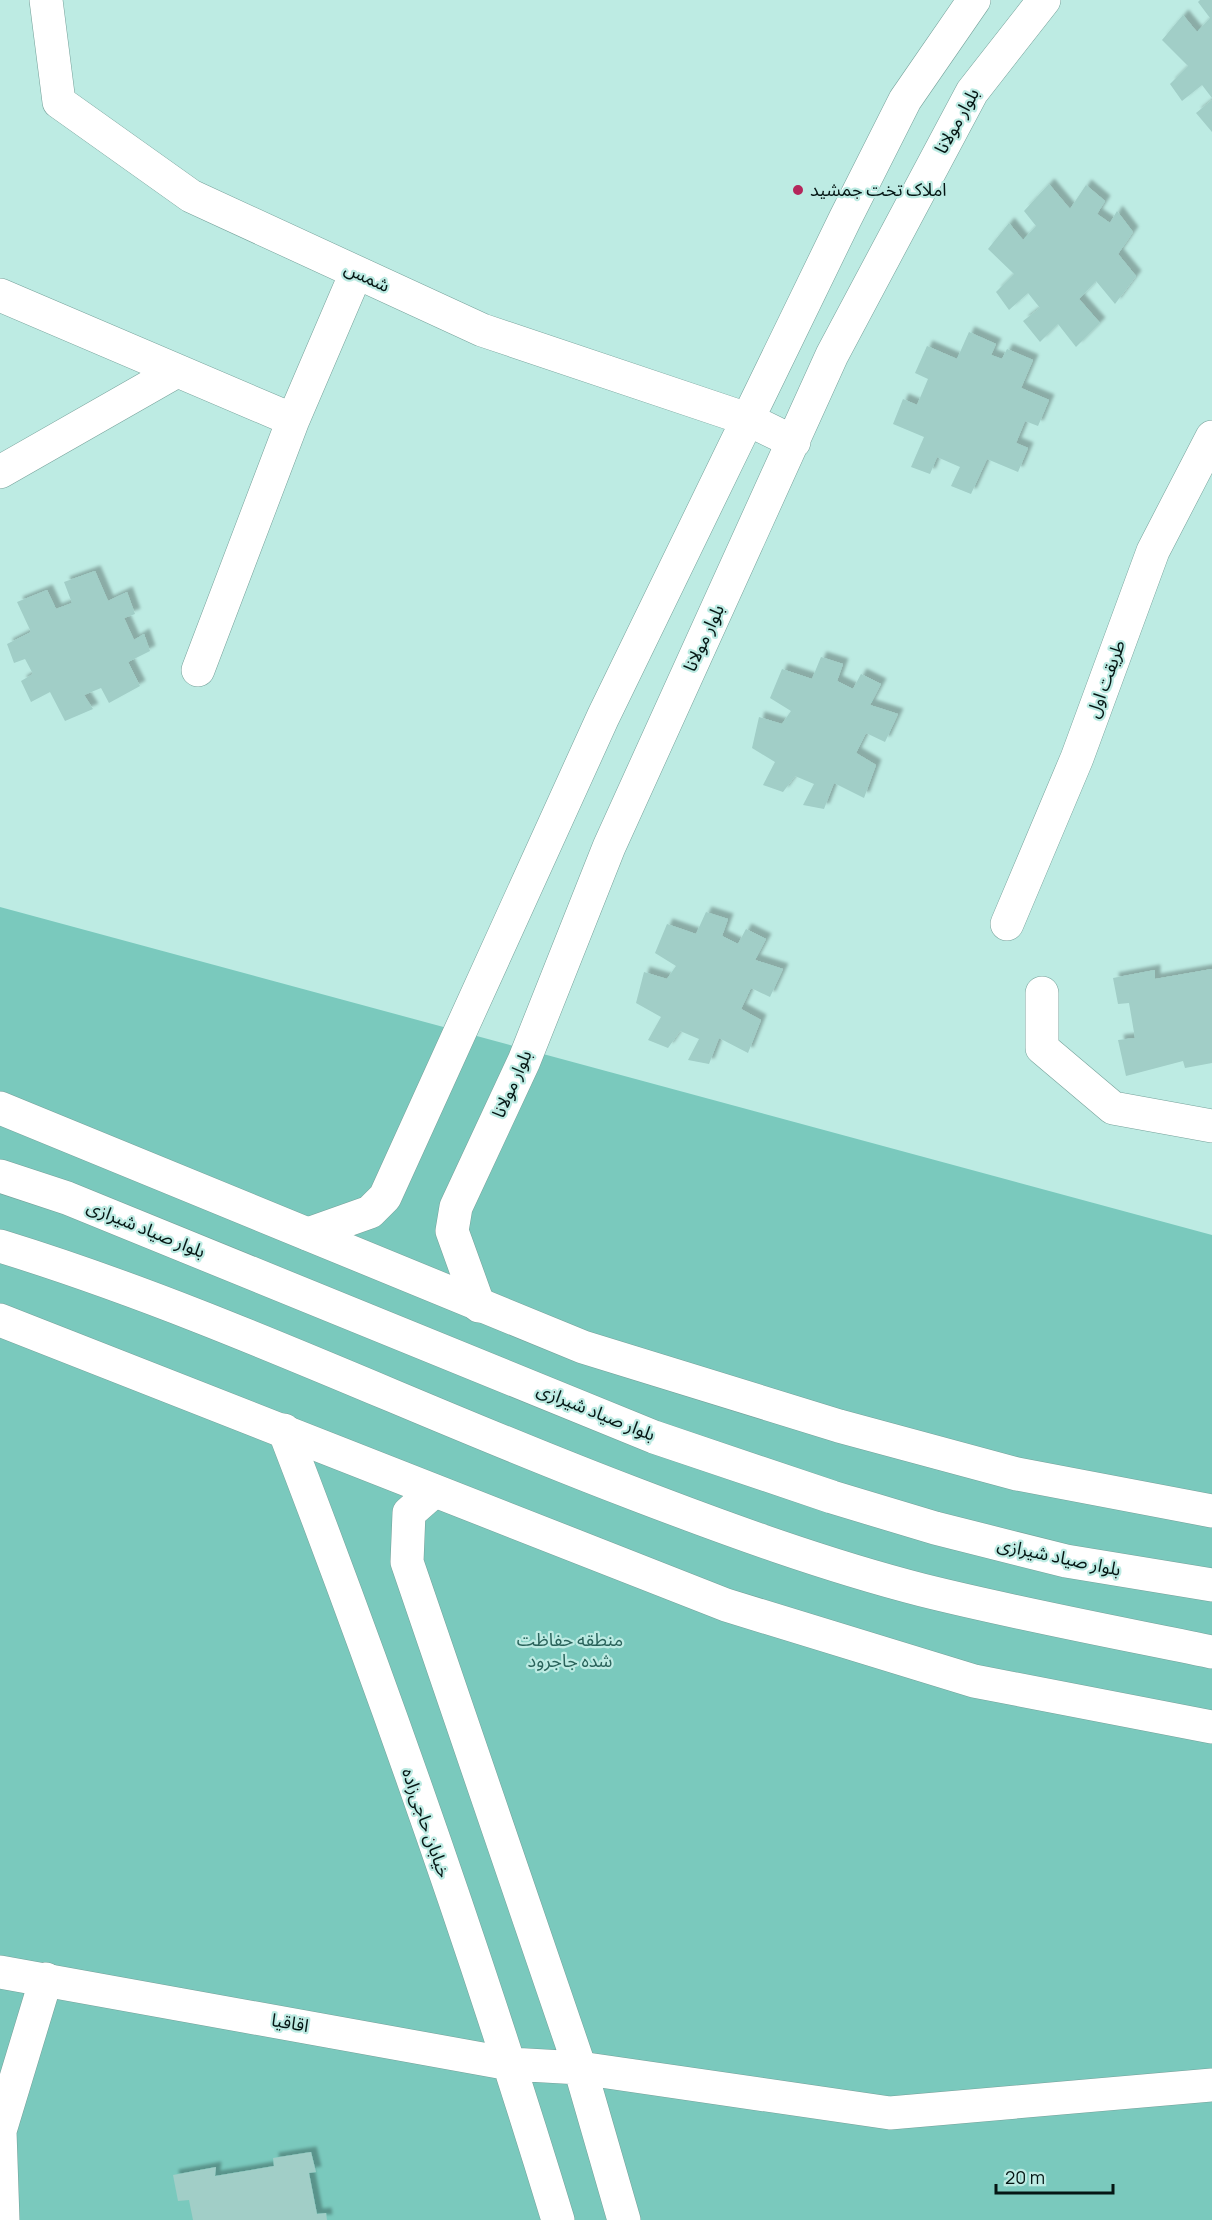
<svg xmlns="http://www.w3.org/2000/svg" width="1212" height="2220" viewBox="0 0 1212 2220" font-family="Manrope,'Noto Sans Arabic',sans-serif">
	<style>
		.green { fill: #7ac9bd }
		.building { fill: #a1cec7; filter: url(#shadow) }
		.lines { fill: none; stroke-linecap: round; stroke-linejoin: round }
		.minor-casing { stroke: #75a19a; stroke-width: 34 }
		.tertiary-casing { stroke: #75a19a; stroke-width: 34 }
		.primary-casing { stroke: #75a19a; stroke-width: 34 }
		.minor { stroke: #fff; stroke-width: 33 }
		.tertiary { stroke: #fff; stroke-width: 33 }
		.primary { stroke: #fff; stroke-width: 33 }
		.poi-dot { fill: #b4265b; stroke: #bdebe3; stroke-width: 2 }
		.labels { text-anchor: middle; stroke-width: 4.5; stroke-linejoin: round; paint-order: stroke }
		.street-label { font-size: 18px; fill: #051614; stroke: #bdebe3 }
		.poi-label { font-size: 18px; fill: #051614; stroke: #bdebe3; text-anchor: start }
		.park-label { font-size: 18px; fill: #2a635b; stroke: #bdebe3 }
	</style>
	<defs>
		<filter id="shadow"><feDropShadow dx="5.5" dy="-5.5" stdDeviation="1.5" flood-color="#0004"/></filter>
	</defs>
	<rect width="100%" height="100%" fill="#bdebe3"/>
	<!-- green -->
	<path class="green" d="M0,907L1212,1235V2220H0Z"/>
	<!-- building -->
	<path class="building" d="M1200,0H1212V98L1202,85L1182,101L1170,84L1188,66L1162,40L1183,15L1197,32L1210,18L1198,2Z
		M1212,100V132L1196,113Z
		M1049,184L1070,209L1086,185L1105,201L1097,214L1110,223L1117,211L1133,232L1118,254L1136,276L1115,304L1096,281L1079,299L1100,323L1076,347L1058,324L1040,342L1023,321L1040,308L1028,293L1009,310L996,292L1014,274L988,249L1009,223L1023,240L1036,226L1024,211Z
		M969,332L996,344L991,355L1002,359L1007,349L1033,360L1021,388L1049,400L1038,426L1025,421L1016,443L1028,448L1018,472L987,459L971,494L951,486L960,467L937,457L930,474L911,467L924,437L893,424L903,399L917,405L928,379L915,373L927,346L957,359Z
		M95,571L108,601L127,592L135,614L124,618L134,640L144,634L150,651L128,662L140,686L109,703L101,688L84,695L93,709L65,721L50,692L31,702L21,681L33,674L25,659L14,663L7,644L31,632L17,602L47,590L56,609L72,603L64,582Z
		M821,657L843,664L837,681L853,689L861,674L881,684L870,705L898,714L885,742L866,733L856,753L876,765L864,798L834,783L824,809L803,805L814,784L795,776L783,792L763,785L775,762L752,748L759,717L782,724L791,711L770,698L782,669L812,679Z
		M706,912L728,919L722,936L738,944L746,929L766,939L755,960L783,969L770,997L751,988L741,1009L761,1020L748,1053L719,1038L709,1064L688,1060L699,1039L680,1031L668,1048L648,1040L661,1017L636,1003L644,972L667,979L676,966L655,953L667,924L696,934Z
		M1212,969V1063L1185,1068L1183,1061L1126,1076L1118,1040L1135,1038L1129,1003L1118,1004L1113,978L1155,970V979Z
		M311,2152L316,2172L309,2173L317,2214L326,2213L327,2220H193L189,2200L178,2201L173,2175L216,2167L215,2176L274,2166L273,2158Z"/>
	<g class="lines">
		<defs>
			<path id="minor" d="M46,0L59,102L191,196L482,330L747,419L794,442
				M0,295L293,420
				M0,472L177,371
				M198,670L293,420L356,273
				M1007,924L1077,758L1153,551L1212,437
				M1042,993V1048L1113,1108L1212,1126
				M308,1234L370,1212L385,1197L603,717L845,219L905,100L974,0
				M479,1306L452,1231L456,1207L524,1061L609,847L832,355L972,92L1044,0
				M580,2068L890,2113L1212,2085
				M3,2220L0,2131L46,1979"/>
			<path id="tertiary" d="M284,1430C384,1690 477,1954 558,2220
				M434,1491L409,1513L407,1562L580,2068L624,2220
				M0,1972L510,2064L580,2068"/>
			<path id="primary" d="M0,1108L583,1347L839,1426L1017,1474L1212,1511
				M0,1176L67,1198L654,1437L832,1497L935,1528L1066,1561L1212,1585
				M0,1246C218,1313 422,1414 635,1494C729,1530 825,1565 922,1590C1018,1614 1115,1632 1212,1652
				M0,1320L726,1605L974,1681L1212,1727"/>
		</defs>
		<!-- minor casing -->
		<use href="#minor" class="minor-casing"/>
		<!-- tertiary casing -->
		<use href="#tertiary" class="tertiary-casing"/>
		<!-- primary casing -->
		<use href="#primary" class="primary-casing"/>
		<!-- minor -->
		<use href="#minor" class="minor"/>
		<!-- tertiary -->
		<use href="#tertiary" class="tertiary"/>
		<!-- primary -->
		<use href="#primary" class="primary"/>
	</g>
	<!-- markers -->
	<circle class="poi-dot" cx="798" cy="190" r="6"/>
	<g class="labels">
		<!-- street labels -->
		<g class="street-label">
			<text transform="translate(957 121) rotate(-61)" y="6">بلوار مولانا</text>
			<text transform="translate(367 277) rotate(25)" y="6">شمس</text>
			<text transform="translate(704 638) rotate(-65)" y="6">بلوار مولانا</text>
			<text transform="translate(1106 679) rotate(-70)" y="6">طریقت اول</text>
			<text transform="translate(512 1084) rotate(-66)" y="6">بلوار مولانا</text>
			<text transform="translate(146 1229) rotate(22)" y="6">بلوار صیاد شیرازی</text>
			<text transform="translate(596 1412) rotate(22)" y="6">بلوار صیاد شیرازی</text>
			<text transform="translate(1059 1557) rotate(12)" y="6">بلوار صیاد شیرازی</text>
			<text transform="translate(426 1823) rotate(71)" y="6">خیابان حاجی‌زاده</text>
			<text transform="translate(290 2023) rotate(10)" y="6">اقاقیا</text>
		</g>
		<!-- poi labels -->
		<g class="poi-label">
			<text x="810" y="196">املاک تخت جمشید</text>
		</g>
		<!-- park labels -->
		<g class="park-label">
			<text x="570" y="1646">منطقه حفاظت<tspan x="570" dy="21">شده جاجرود</tspan></text>
		</g>
	</g>
	<!-- scale -->
	<path d="M996 2184v9h117v-9" fill="none" stroke="#051614" stroke-width="3"/>
	<text x="1005" y="2184" font-size="18" fill="#051614" stroke="#bdebe3" stroke-width="4.5" paint-order="stroke">20 m</text>
</svg>
